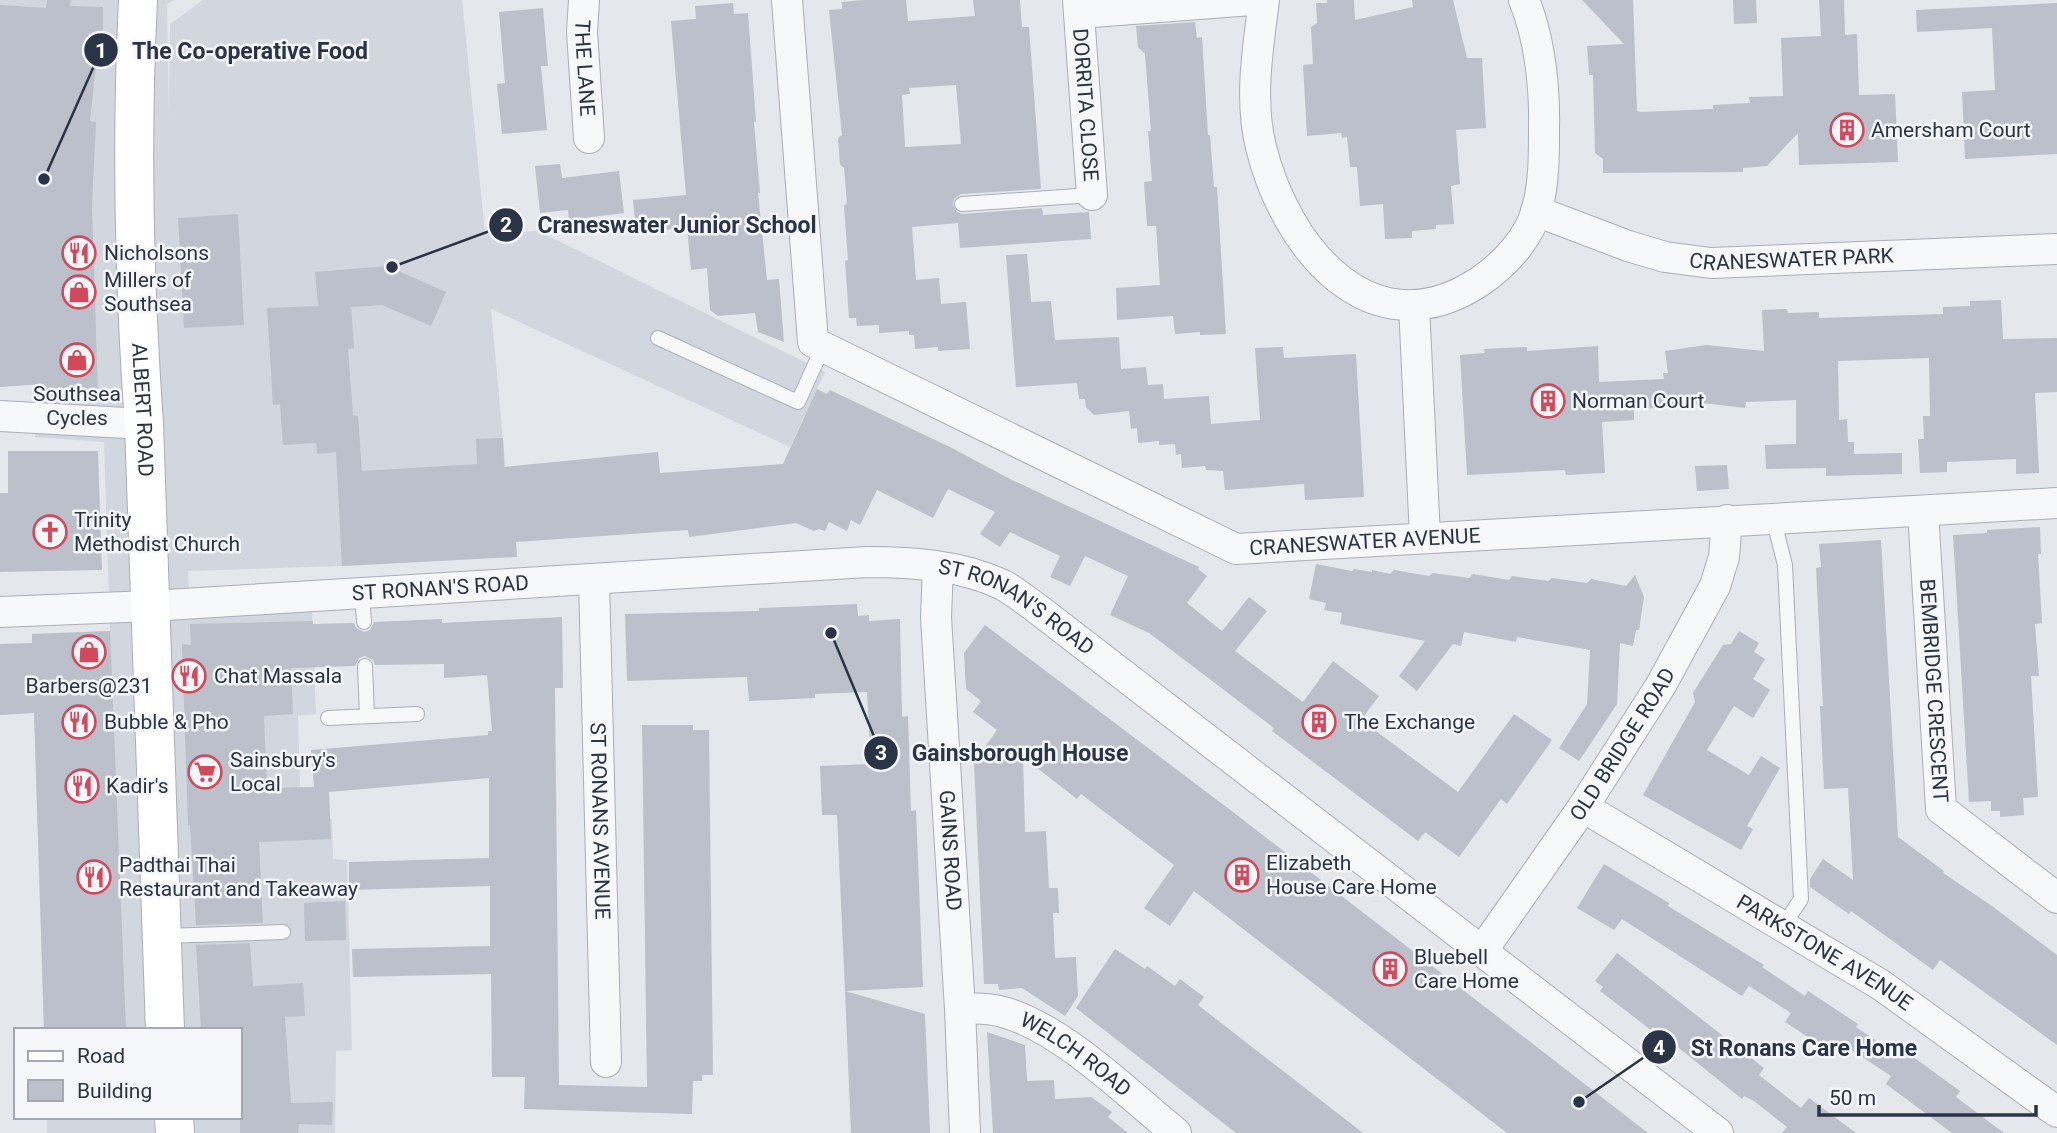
<svg xmlns="http://www.w3.org/2000/svg" width="2057" height="1133" viewBox="0 0 2057 1133" font-family="Roboto,sans-serif">
	<style>
		.built { fill: #d2d6de }
		.building { fill: #bbc0ca; fill-rule: evenodd }
		.lines { fill: none; stroke-linecap: round; stroke-linejoin: round }
		.lane-casing { stroke: #a9aeb7; stroke-width: 16 }
		.street-casing { stroke: #a9aeb7; stroke-width: 32 }
		.secondary-casing { stroke: #a9aeb7; stroke-width: 40 }
		.lane { stroke: #f7f8fa; stroke-width: 14 }
		.street { stroke: #f7f8fa; stroke-width: 30 }
		.secondary { stroke: #fff; stroke-width: 38 }
		.labels { text-anchor: middle; stroke-width: 5; stroke-linejoin: round; paint-order: stroke }
		.street-label { font-size: 21px; fill: #2b3445; stroke: #f4f6f9 }
		.poi-label { font-size: 21px; fill: #2b3445; stroke: #f4f6f9; text-anchor: start }
		.leader { fill: none; stroke: #2b3445; stroke-width: 2.5 }
		.callout-dot { fill: #2b3445; stroke: #f4f6f9; stroke-width: 2.5 }
		.mark-label { font-size: 21px; text-anchor: middle; font-weight: bold; fill: #fff }
		.callout-label { font-size: 23px; text-anchor: middle; font-weight: bold; fill: #2b3445; stroke: #f4f6f9; stroke-width: 5; stroke-linejoin: round; paint-order: stroke }
	</style>
	<rect width="100%" height="100%" fill="#e4e7ec"/>
	<!-- built -->
	<path class="built" d="M0,0H174L167,4L169,118L170,24L203,0H462L485,234L538,231L825,372L790,447L491,309L509,505L472,559L342,566L188,571L190,613L312,610L316,714L298,716L301,819H332L333,859L347,860L352,1050L336,1051L335,1133H47V1117H240V1030H44L32,634L110,631L104,442L35,437L34,237L0,232Z"/>
	<!-- building -->
	<path class="building" d="M47,0H71L70,6L103,7V48L98,47L90,121L96,122L92,205L98,396L42,393V384L0,387V5L46,8Z
		M863,0H906L908,21L975,16L973,0H1020L1022,27H1029L1041,189L961,194L954,199L953,205L957,212L963,214L1042,208L1043,215L1089,212L1091,239L960,248L958,223L912,227L916,280L939,278L941,304L966,302L970,349L938,351V347L915,349L914,335H909V331L879,333V325L857,326L856,318H849L845,261L848,260L844,206L847,203L844,168L840,165L838,138L842,135L829,10L842,9V2ZM956,85L961,144L905,147L902,95L910,94L909,88Z
		M1327,0H1354L1355,20L1413,7L1412,0H1453L1467,58H1482L1486,128L1456,130L1460,184L1451,186L1454,224L1436,225V229L1412,231V238L1385,239L1383,204L1360,206L1357,167H1350L1347,137L1342,138L1341,133L1307,136L1303,65L1313,64L1311,27L1317,23L1316,3H1327Z
		M1582,0H1633L1637,111L1641,112L1713,109V105L1750,103L1749,97L1783,96L1781,38L1821,36L1819,0H1844L1845,35L1857,34L1859,95L1895,94L1898,162L1799,165L1798,133L1767,166L1743,168V172L1603,173V159L1595,153L1593,75H1589L1587,46L1624,44Z
		M1733,0H1756L1757,23L1734,24Z
		M733,3L734,14L748,13L756,122H754L760,193H758L767,280L779,279L784,342L758,332L755,313L718,316L710,310L707,268L691,270L687,228L636,232L633,200L686,195L671,21L696,19L695,6Z
		M2057,3V154L1965,159L1962,92L1995,90L1992,28L1917,32L1916,10Z
		M543,8L548,66H541L547,130L502,134L497,84L505,83L499,12Z
		M1195,22L1197,38L1202,37L1208,135H1210L1214,187H1217L1226,334L1200,335V332L1175,334L1173,316L1117,320L1116,288L1160,285L1156,226H1147L1144,182L1152,181L1148,131H1151L1145,54L1138,47L1136,26Z
		M560,164L562,178L619,171L624,213L569,220L568,210L540,213L535,166Z
		M238,214L244,325L184,328L178,218Z
		M1027,254L1031,302L1051,301L1055,340L1119,337L1121,369L1146,367L1148,385L1163,384L1164,399L1209,396L1211,424L1260,420L1255,348L1283,347L1284,358L1356,354L1364,497L1305,500L1304,484L1225,490L1223,471L1206,470L1205,466L1182,468L1181,454L1176,455L1175,444L1159,445V441L1138,443L1137,428L1131,429L1129,411L1094,415L1086,407L1085,399H1079L1077,383L1016,387L1006,255Z
		M387,266L446,292L431,326L382,305L351,307L354,348L348,349L353,415L358,416L362,471L477,464L476,439L503,438L504,467L658,452L660,473L783,464L817,389L827,394L830,390L950,447L1012,480L1199,567L1198,569L1207,576L1187,603L1222,631L1249,597L1267,611L1235,651L1303,702L1333,661L1379,696L1361,720L1458,792L1514,714L1552,740L1507,804L1501,799L1459,857L1425,832L1418,841L1272,731L1274,728L1149,633L1110,615L1128,576L1085,556L1070,586L1050,577L1060,556L1010,532L1000,547L980,534L995,512L948,489L933,518L877,490L860,525L851,520L847,531L829,522L825,531L819,529L814,531L796,523L689,537L688,530L516,542L517,557L342,566L336,452L317,454L316,443L283,445L280,404L273,405L267,308L318,306L315,272Z
		M2001,300L2003,339L2057,338V392L2035,393L2039,473L2016,474V459L1947,462V472L1920,473L1918,439H1924L1923,416H1930L1929,358L1838,361L1839,420L1847,419L1848,442H1854V454L1902,453V474L1826,476V468L1766,469L1765,445L1796,444V400L1746,402L1745,408L1703,403L1634,410V420L1602,422L1605,473L1566,475L1565,470L1467,475L1460,355L1485,353L1484,349L1527,347V351L1598,346L1599,382L1664,379L1663,373H1668L1665,351L1706,345L1764,351L1762,310L1787,309L1788,313L1819,312V318L1943,314V307L1970,306V301Z
		M8,451H98L102,570L0,572V493H8Z
		M1727,465L1729,489L1697,491L1695,466Z
		M2040,527L2041,554H2038L2042,623L2035,624L2039,676H2031L2038,797L2023,798L2024,815L2000,817V811H1991V801L1969,802L1953,535L1987,533V530Z
		M1881,540L1898,837L1944,871L1943,873L1992,906L2057,955V1045L1940,960L1933,970L1851,911L1849,914L1810,887V879L1823,859L1853,880L1848,788L1824,789L1820,706H1823L1816,568L1821,567L1819,544Z
		M1316,564L1352,571L1354,569L1372,572V570L1390,574L1394,570L1429,576L1433,573L1469,578L1473,574L1509,580L1512,576L1548,581L1552,578L1587,583L1591,579L1626,586L1635,575L1644,597L1639,630H1636L1633,646L1620,643L1617,704L1579,761L1559,748L1587,704L1590,650L1517,637L1516,642L1464,632L1461,646L1453,644L1417,691L1399,676L1425,641L1340,624L1342,613L1324,610L1326,603L1309,599Z
		M857,604L858,616L869,615V621L900,619L902,717L908,716L911,811L916,810L923,987L845,991L837,815H822L820,766L871,764L867,692L815,694V698L749,701L747,677L627,681L625,614L759,611V608Z
		M562,617L563,688H555L559,1085L647,1087L642,725H693V730H709L713,1075H702V1081H693L692,1114L524,1109L525,1077H492L491,974L353,977L352,949L490,946V886L349,890V862L489,858V778L329,792L331,839L259,842L263,923L196,925L190,825L188,826L182,644L191,645L190,624L313,621V624L354,623L356,628L364,632L370,630L374,622L442,619V623ZM365,656L373,660L375,665L444,664V678L487,675L492,731H488V735L311,750L314,787L267,788L264,716L293,714L291,668L355,666L359,658Z
		M985,625L1233,812L1648,1133H1507L1194,891L1170,926L1144,908L1174,865L1081,794L1077,799L1023,757L1025,832L1046,831L1049,888H1058L1059,913H1053L1055,958L1076,957L1078,996L1065,1016L1022,988L999,990L998,984H984L974,762L997,730L973,712L981,701L966,689L964,653Z
		M110,631L126,1030H44L34,713L0,715V644L32,643V634Z
		M1739,631L1759,643L1754,652L1765,659L1753,679L1770,690L1753,718L1734,706L1707,750L1749,775L1761,756L1780,768L1747,826L1753,829L1741,850L1643,795L1695,702L1693,693L1723,645L1731,644Z
		M1604,864L1669,903L1668,906L1764,965L1762,967L1805,996L1808,991L1858,1024L1856,1027L1891,1051L1892,1049L1906,1059L1909,1054L1960,1091L1956,1097L2004,1133H1952L1886,1084L1891,1076L1844,1045L1837,1056L1785,1022L1791,1013L1749,986L1742,996L1622,919L1614,930L1577,908Z
		M345,901L346,940L305,941L304,903Z
		M250,943L253,986L303,983L305,1016L285,1017L291,1103L333,1102L332,1125L299,1124L298,1133H240V1030H201L196,945Z
		M1115,949L1145,969L1147,966L1175,986L1180,979L1204,997L1198,1005L1363,1133H1236L1076,1008Z
		M1617,953L1764,1068L1759,1075L1801,1108L1809,1098L1856,1133H1782L1787,1127L1754,1101L1744,1096L1742,1099L1653,1027L1651,1030L1600,991L1603,987L1595,981Z
		M845,991L925,1014L930,1133H851Z
		M987,1032L1025,1045L1027,1081L1054,1080L1055,1099L1091,1097L1112,1112L1108,1117L1128,1133H993Z"/>
	<g class="lines">
		<defs>
			<path id="lane" d="M962,204L1092,195
				M658,338L798,402L823,347
				M1773,518L1785,565L1801,899L1783,926
				M362,593L364,622
				M365,666L367,716
				M328,718L417,714
				M163,936L283,932"/>
			<g id="street">
				<path id="s1" d="M584,0L582,32L589,138"/>
				<path id="s2" d="M787,0L813,342L1236,549L2057,503"/>
				<path id="s3" d="M1078,0L1092,195"/>
				<path d="M1264,0C1258,48 1249,99 1261,147C1285,246 1370,353 1479,282C1504,265 1529,239 1537,209C1544,184 1544,156 1544,130C1545,88 1540,39 1524,0"/>
				<path d="M1079,13L1252,0"/>
				<path id="s4" d="M1536,211L1628,246L1665,257L1711,263L2057,249"/>
				<path d="M1414,305L1425,537"/>
				<path d="M0,416L144,424"/>
				<path id="s5" d="M1923,511L1941,809L2057,898"/>
				<path id="s6" d="M938,567L936,617L960,1009L965,1133"/>
				<path id="s7" d="M594,579L606,1062"/>
				<path id="s8" d="M0,612L150,606L867,562C912,562 961,565 1003,585C1014,591 1025,600 1035,607L1718,1133"/>
				<path id="s9" d="M1583,807L1881,985L2057,1112"/>
				<path id="s10" d="M1482,951L1583,807L1661,685L1715,586L1724,557L1727,520"/>
				<path id="s11" d="M960,1009C975,1008 989,1008 1003,1012C1062,1028 1128,1094 1176,1133"/>
			</g>
			<g id="secondary">
				<path id="s12" d="M138,0C131,141 134,283 144,424L165,1030"/>
				<path d="M174,1117L175,1133"/>
			</g>
		</defs>
		<!-- lane casing -->
		<use href="#lane" class="lane-casing"/>
		<!-- street casing -->
		<use href="#street" class="street-casing"/>
		<!-- secondary casing -->
		<use href="#secondary" class="secondary-casing"/>
		<!-- lane -->
		<use href="#lane" class="lane"/>
		<!-- street -->
		<use href="#street" class="street"/>
		<!-- secondary -->
		<use href="#secondary" class="secondary"/>
	</g>
	<!-- icons -->
	<defs>
		<symbol id="building-ring" viewBox="-11 -11 22 22"><circle r="9.5" fill="#f4f6f9" stroke="#d1495b" stroke-width="1.5"/><path d="M-4-6H4V6H1V3H-1V6H-4ZM-2.5-4.3h1.7v1.8h-1.7ZM.8-4.3h1.7v1.8H.8ZM-2.5-1h1.7V.8h-1.7ZM.8-1h1.7V.8H.8Z" fill="#d1495b"/></symbol>
		<symbol id="restaurant-ring" viewBox="-11 -11 22 22"><circle r="9.5" fill="#f4f6f9" stroke="#d1495b" stroke-width="1.5"/><path d="M-5-6h1v4h1v-4h1v4h1v-4h1v5L-1.5 .5V6h-2V.5L-5-1ZM5-6V6H3V1.5H1.5Q1.5-4 5-6Z" fill="#d1495b"/></symbol>
		<symbol id="shop-ring" viewBox="-11 -11 22 22"><circle r="9.5" fill="#f4f6f9" stroke="#d1495b" stroke-width="1.5"/><path d="M-5-2.5h2.3a2.7 3.5 0 0 1 5.4 0H5L5.5 6h-11ZM-1.5-2.5h3a1.5 2.3 0 0 0-3 0Z" fill="#d1495b"/></symbol>
		<symbol id="church-ring" viewBox="-11 -11 22 22"><circle r="9.5" fill="#f4f6f9" stroke="#d1495b" stroke-width="1.5"/><path d="M-1.2-6h2.4v3.5h3.3v2.4h-3.3V6h-2.4V-.1h-3.3v-2.4h3.3Z" fill="#d1495b"/></symbol>
		<symbol id="supermarket-ring" viewBox="-11 -11 22 22"><circle r="9.5" fill="#f4f6f9" stroke="#d1495b" stroke-width="1.5"/><path d="M-6-5.5h2.5l.6 2H6L4.5 2H-2.5L-4.4-4H-6ZM-1.5 3.2a1.3 1.3 0 1 0 .1 0ZM3 3.2a1.3 1.3 0 1 0 .1 0Z" fill="#d1495b"/></symbol>
	</defs>
	<g fill-rule="evenodd">
		<use href="#building-ring" x="1828" y="111" width="38" height="38"/>
		<use href="#restaurant-ring" x="60" y="234" width="38" height="38"/>
		<use href="#shop-ring" x="60" y="273" width="38" height="38"/>
		<use href="#shop-ring" x="58" y="341" width="38" height="38"/>
		<use href="#building-ring" x="1529" y="382" width="38" height="38"/>
		<use href="#church-ring" x="31" y="513" width="38" height="38"/>
		<use href="#shop-ring" x="70" y="633" width="38" height="38"/>
		<use href="#restaurant-ring" x="170" y="657" width="38" height="38"/>
		<use href="#restaurant-ring" x="60" y="703" width="38" height="38"/>
		<use href="#building-ring" x="1300" y="703" width="38" height="38"/>
		<use href="#supermarket-ring" x="186" y="753" width="38" height="38"/>
		<use href="#restaurant-ring" x="63" y="767" width="38" height="38"/>
		<use href="#building-ring" x="1223" y="856" width="38" height="38"/>
		<use href="#restaurant-ring" x="75" y="858" width="38" height="38"/>
		<use href="#building-ring" x="1371" y="950" width="38" height="38"/>
	</g>
	<g class="labels">
		<!-- street labels -->
		<g class="street-label">
			<text dy="7" stroke="none"><textPath href="#s1" startOffset="68">THE LANE</textPath></text>
			<text dy="7" stroke="none"><textPath href="#s3" startOffset="105">DORRITA CLOSE</textPath></text>
			<text dy="7" stroke="none"><textPath href="#s4" startOffset="264">CRANESWATER PARK</textPath></text>
			<text dy="7" stroke="none"><textPath href="#s12" startOffset="410">ALBERT ROAD</textPath></text>
			<text dy="7" stroke="none"><textPath href="#s2" startOffset="943">CRANESWATER AVENUE</textPath></text>
			<text dy="7" stroke="none"><textPath href="#s8" startOffset="441">ST RONAN'S ROAD</textPath></text>
			<text dy="7" stroke="none"><textPath href="#s8" startOffset="1029">ST RONAN'S ROAD</textPath></text>
			<text dy="7" stroke="none"><textPath href="#s5" startOffset="180">BEMBRIDGE CRESCENT</textPath></text>
			<text dy="7" stroke="none"><textPath href="#s10" startOffset="250">OLD BRIDGE ROAD</textPath></text>
			<text dy="7" stroke="none"><textPath href="#s7" startOffset="242">ST RONANS AVENUE</textPath></text>
			<text dy="7" stroke="none"><textPath href="#s6" startOffset="284">GAINS ROAD</textPath></text>
			<text dy="7" stroke="none"><textPath href="#s9" startOffset="282">PARKSTONE AVENUE</textPath></text>
			<text dy="7" stroke="none"><textPath href="#s11" startOffset="128">WELCH ROAD</textPath></text>
		</g>
		<!-- poi labels -->
		<g class="poi-label">
			<text x="1871" y="137">Amersham Court</text>
			<text x="104" y="260">Nicholsons</text>
			<text x="104" y="287">Millers of<tspan x="104" dy="24">Southsea</tspan></text>
			<text x="77" y="401" text-anchor="middle">Southsea<tspan x="77" dy="24">Cycles</tspan></text>
			<text x="1572" y="408">Norman Court</text>
			<text x="74" y="527">Trinity<tspan x="74" dy="24">Methodist Church</tspan></text>
			<text x="214" y="683">Chat Massala</text>
			<text x="89" y="693" text-anchor="middle">Barbers@231</text>
			<text x="104" y="729">Bubble &amp; Pho</text>
			<text x="1344" y="729">The Exchange</text>
			<text x="230" y="767">Sainsbury's<tspan x="230" dy="24">Local</tspan></text>
			<text x="106" y="793">Kadir's</text>
			<text x="1266" y="870">Elizabeth<tspan x="1266" dy="24">House Care Home</tspan></text>
			<text x="119" y="872">Padthai Thai<tspan x="119" dy="24">Restaurant and Takeaway</tspan></text>
			<text x="1414" y="964">Bluebell<tspan x="1414" dy="24">Care Home</tspan></text>
		</g>
	</g>
	<!-- callouts -->
	<path class="leader" d="M44 179L101 50M392 267L506 225M831 633L881 753M1579 1102L1659 1047"/>
	<g class="callout-dot">
		<circle cx="44" cy="179" r="7"/>
		<circle cx="392" cy="267" r="7"/>
		<circle cx="831" cy="633" r="7"/>
		<circle cx="1579" cy="1102" r="7"/>
		<circle cx="101" cy="50" r="18"/>
		<circle cx="506" cy="225" r="18"/>
		<circle cx="881" cy="753" r="18"/>
		<circle cx="1659" cy="1047" r="18"/>
	</g>
	<g class="mark-label">
		<text x="101" y="58">1</text>
		<text x="506" y="232">2</text>
		<text x="881" y="760">3</text>
		<text x="1659" y="1055">4</text>
	</g>
	<g class="callout-label">
		<text x="250" y="59">The Co-operative Food</text>
		<text x="677" y="233">Craneswater Junior School</text>
		<text x="1020" y="761">Gainsborough House</text>
		<text x="1804" y="1056">St Ronans Care Home</text>
	</g>
	<!-- legend -->
	<rect x="14" y="1028" width="228" height="91" fill="#f4f6f9" stroke="#a4a8b1" stroke-width="2"/>
	<rect x="28" y="1051" width="35" height="10" fill="#ffffff" stroke="#a4a8b1" stroke-width="2"/>
	<text x="77" y="1063" font-size="21" fill="#2b3445">Road</text>
	<rect x="28" y="1080" width="35" height="21" fill="#bbc0ca" stroke="#a4a8b1" stroke-width="2"/>
	<text x="77" y="1098" font-size="21" fill="#2b3445">Building</text>
	<!-- scale -->
	<path d="M1819 1105v10h217v-10" fill="none" stroke="#2b3445" stroke-width="3.5"/>
	<text x="1829" y="1105" font-size="21" fill="#2b3445" stroke="#f4f6f9" stroke-width="5" paint-order="stroke">50 m</text>
</svg>
